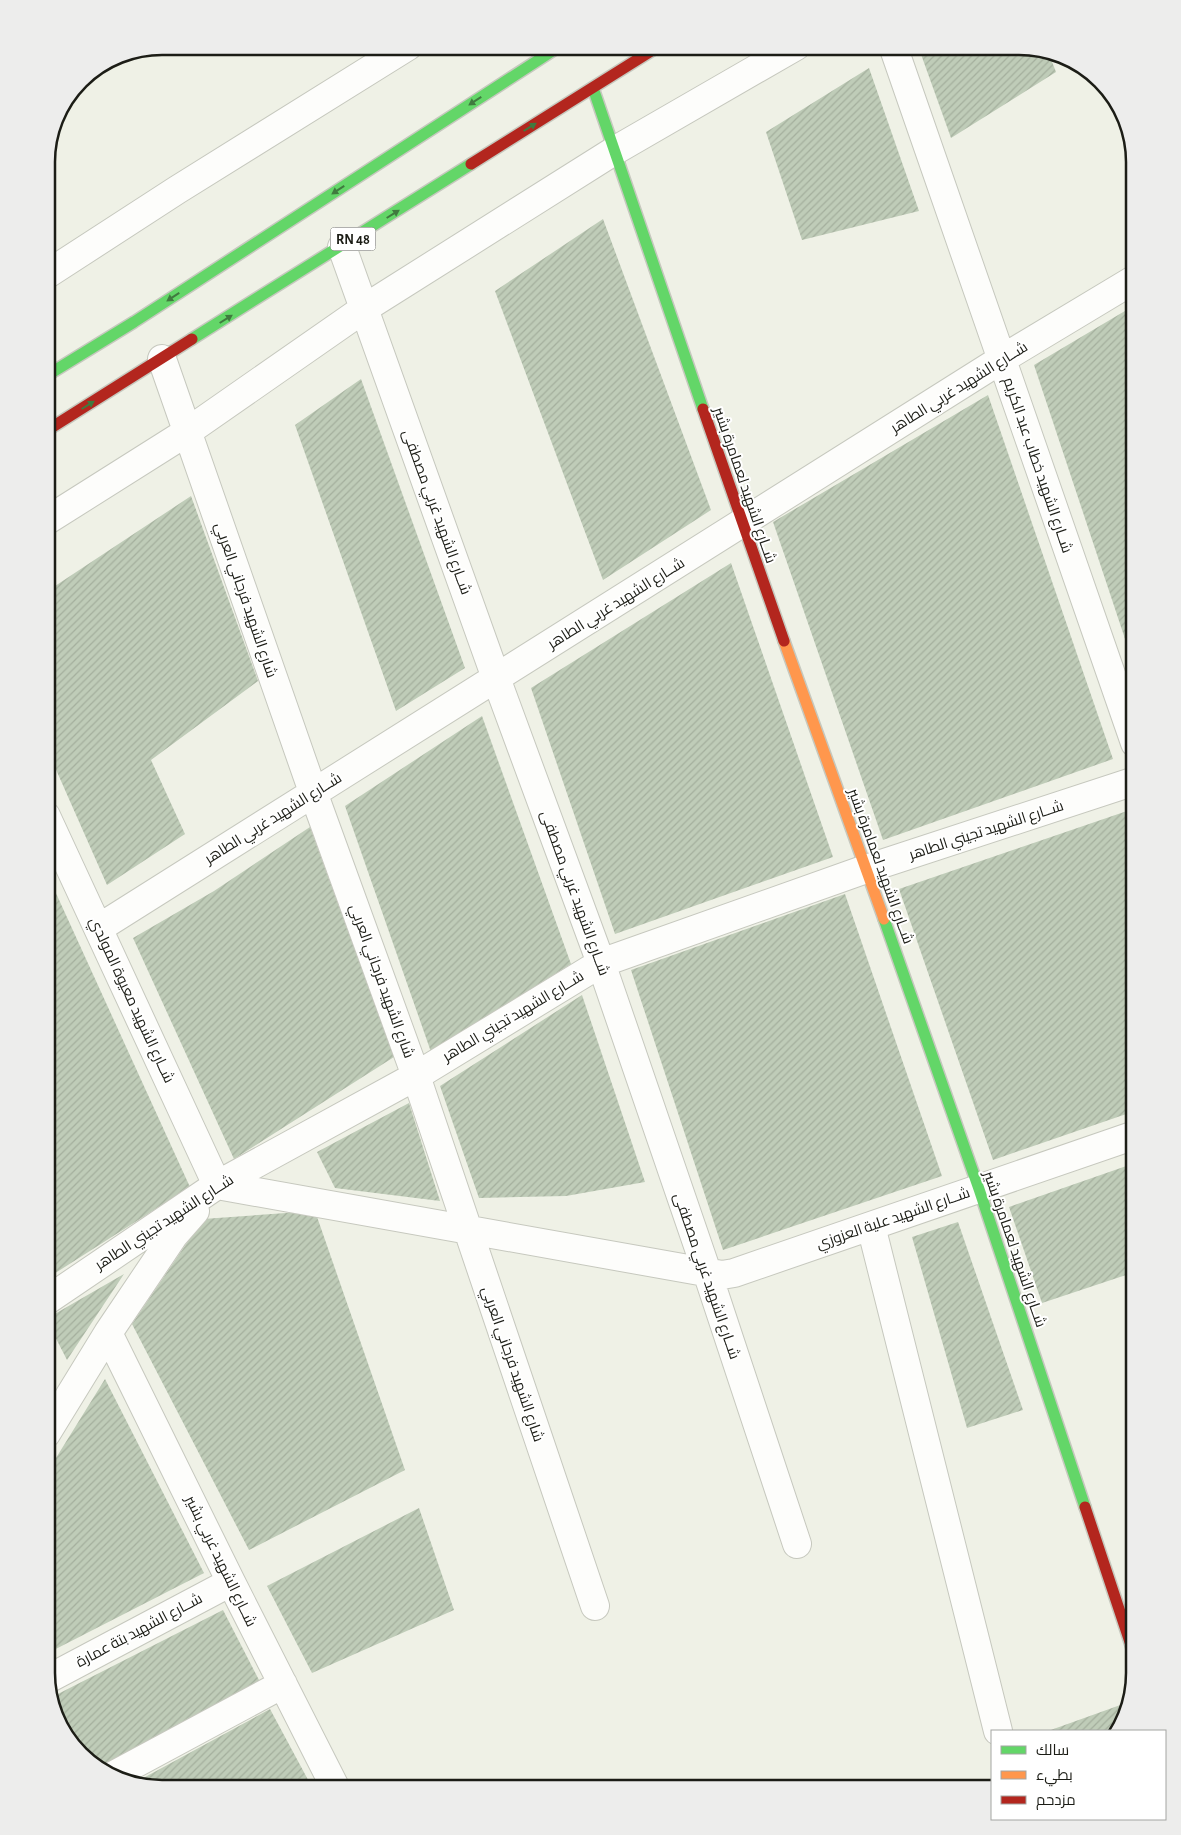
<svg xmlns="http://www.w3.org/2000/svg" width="1181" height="1835" viewBox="0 0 1181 1835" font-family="'Alegreya Sans',Cairo,sans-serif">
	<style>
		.building { fill: url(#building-hatch) }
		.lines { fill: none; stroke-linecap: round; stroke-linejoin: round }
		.street-casing { stroke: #c6c8be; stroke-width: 30 }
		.fast-casing { stroke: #c6c8be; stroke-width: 14 }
		.slow-casing { stroke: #c6c8be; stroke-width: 14 }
		.jam-casing { stroke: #c6c8be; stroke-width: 14 }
		.street { stroke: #fdfdfb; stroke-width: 28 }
		.fast { stroke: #63d668; stroke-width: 11 }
		.slow { stroke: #ff974d; stroke-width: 11 }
		.jam { stroke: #b3261e; stroke-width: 11 }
		.oneway { fill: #407a3f }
		.labels { text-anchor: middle; stroke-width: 4; stroke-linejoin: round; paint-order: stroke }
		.shield { fill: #fff; stroke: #60615c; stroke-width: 1 }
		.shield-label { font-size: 14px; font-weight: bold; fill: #1c1d16 }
		.street-label { font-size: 15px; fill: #1c1d16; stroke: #fff }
		.rim { fill: none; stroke: #1c1d16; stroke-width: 2.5 }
	</style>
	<defs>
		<pattern id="building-hatch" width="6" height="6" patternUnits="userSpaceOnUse" patternTransform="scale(1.25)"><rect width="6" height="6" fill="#bfccb8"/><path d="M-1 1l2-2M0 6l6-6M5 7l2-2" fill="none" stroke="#a4af9d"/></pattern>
	</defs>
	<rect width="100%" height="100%" fill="#eff1e6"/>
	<!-- building -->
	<path class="building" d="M918,46L1027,47L1049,54L1056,72L951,138Z
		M869,68L919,211L802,240L766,132Z
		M603,219L711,510L603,580L495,291Z
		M1135,305V666H1134L1034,365Z
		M361,379L465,668L396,711L295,425Z
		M988,395L1113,759L883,840L773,522Z
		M191,496L258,681L151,760L185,834L107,885L46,747V592Z
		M731,563L833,857L615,934L531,688Z
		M482,716L571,964L431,1052L345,806Z
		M1127,811L1135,834V1111L993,1160L899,889Z
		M310,827L394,1057L234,1159L133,938L214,891Z
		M55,891L190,1187L46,1279V897Z
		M845,894L942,1176L723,1250L631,970Z
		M582,995L645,1182L566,1196L479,1198L440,1086Z
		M409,1103L440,1201L335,1188L317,1152Z
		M1135,1163V1272L1042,1303L1009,1207Z
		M315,1211L405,1470L249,1550L132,1324L203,1219Z
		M958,1222L1023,1410L967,1428L912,1237Z
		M124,1274L67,1360L46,1319Z
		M105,1379L204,1573L46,1654V1474Z
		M419,1508L454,1610L312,1673L267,1586Z
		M223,1610L261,1684L97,1768L58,1724L52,1697Z
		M1126,1703L1117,1731H1048Z
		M270,1709L313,1789H155L136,1782Z"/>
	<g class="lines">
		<defs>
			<path id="street" d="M893,46L1135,743
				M342,247L496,678L601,963L707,1272L797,1544
				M46,275L177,190L408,46
				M162,359L313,792L416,1076L595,1606
				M46,521L187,432L365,308L614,151L796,46
				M46,816L217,1185
				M99,928L1002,359L1135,279
				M217,1185L722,1275L734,1273L1135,1135
				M871,1226L998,1731
				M46,1301L217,1185L416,1076L601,963L866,869L1135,781
				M108,1333L231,1582L336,1789
				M46,1434L108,1333L174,1235L195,1211
				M48,1679L231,1582
				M114,1775L283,1684"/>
			<path id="fast" d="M593,88L703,409
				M192,339L471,164
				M46,376L134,322L560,46
				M884,919L979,1189L1085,1507"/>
			<path id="slow" d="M784,641L884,919"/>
			<path id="jam" d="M471,164L659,46
				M703,409L784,641
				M46,431L192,339
				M1085,1507L1135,1657"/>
		</defs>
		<!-- street casing -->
		<use href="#street" class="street-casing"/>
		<!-- fast casing -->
		<use href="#fast" class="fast-casing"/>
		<!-- slow casing -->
		<use href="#slow" class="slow-casing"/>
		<!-- jam casing -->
		<use href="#jam" class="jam-casing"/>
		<!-- street -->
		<use href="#street" class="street"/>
		<!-- fast -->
		<use href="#fast" class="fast"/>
		<!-- slow -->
		<use href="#slow" class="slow"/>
		<!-- jam -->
		<use href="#jam" class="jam"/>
	</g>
	<!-- one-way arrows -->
	<defs><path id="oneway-solid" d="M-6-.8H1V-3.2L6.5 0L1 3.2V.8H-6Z" transform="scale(1.25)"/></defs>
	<g class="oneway">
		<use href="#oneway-solid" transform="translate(475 101) rotate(147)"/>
		<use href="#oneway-solid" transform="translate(530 127) rotate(-32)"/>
		<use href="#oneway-solid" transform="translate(338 190) rotate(147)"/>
		<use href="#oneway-solid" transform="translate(393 214) rotate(-32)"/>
		<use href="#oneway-solid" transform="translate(173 297) rotate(147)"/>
		<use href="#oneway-solid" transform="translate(226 319) rotate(-32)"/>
		<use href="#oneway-solid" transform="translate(88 405) rotate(-32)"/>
	</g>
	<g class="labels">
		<!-- shield labels -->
		<rect class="shield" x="330.5" y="227.5" width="45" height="23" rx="4"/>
		<g class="shield-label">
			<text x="353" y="244">RN 48</text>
		</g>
		<!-- street labels -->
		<g class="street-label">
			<text transform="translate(959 387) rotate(-32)" y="5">شــارع الشهيد غربي الطاهر</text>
			<text transform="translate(1038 465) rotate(71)" y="5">شــارع الشهيد خطاب عبد الكريم</text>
			<text transform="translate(745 485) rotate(71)" y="5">شــارع الشهيد لعمامرة بشير</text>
			<text transform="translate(437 512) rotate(70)" y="5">شــارع الشهيد غربي مصطفى</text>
			<text transform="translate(246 600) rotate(71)" y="5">شارع الشهيد فرجاني العربي</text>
			<text transform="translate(616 603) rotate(-32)" y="5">شــارع الشهيد غربي الطاهر</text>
			<text transform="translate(273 818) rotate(-32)" y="5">شــارع الشهيد غربي الطاهر</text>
			<text transform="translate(986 830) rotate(-18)" y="5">شــارع الشهيد تجيني الطاهر</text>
			<text transform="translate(881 866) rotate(70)" y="5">شــارع الشهيد لعمامرة بشير</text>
			<text transform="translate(575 893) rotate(70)" y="5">شــارع الشهيد غربي مصطفى</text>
			<text transform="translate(382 981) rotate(70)" y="5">شارع الشهيد فرجاني العربي</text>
			<text transform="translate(132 1000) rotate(65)" y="5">شــارع الشهيد معيوة المولدي</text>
			<text transform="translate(513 1016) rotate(-31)" y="5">شــارع الشهيد تجيني الطاهر</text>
			<text transform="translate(893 1218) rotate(-19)" y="5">شــارع الشهيد علية العزوزي</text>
			<text transform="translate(164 1222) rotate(-33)" y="5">شــارع الشهيد تجيني الطاهر</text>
			<text transform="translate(1015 1249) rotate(71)" y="5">شــارع الشهيد لعمامرة بشير</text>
			<text transform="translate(707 1276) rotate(71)" y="5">شــارع الشهيد غربي مصطفى</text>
			<text transform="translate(513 1364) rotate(71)" y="5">شارع الشهيد فرجاني العربي</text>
			<text transform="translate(221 1561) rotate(64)" y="5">شــارع الشهيد غربي بشير</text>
			<text transform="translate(139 1630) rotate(-28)" y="5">شــارع الشهيد بتة عمارة</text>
		</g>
	</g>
	<!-- crop -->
	<path d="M0 0H1181V1835H0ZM162 55H1019A107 107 0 0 1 1126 162V1673A107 107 0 0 1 1019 1780H162A107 107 0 0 1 55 1673V162A107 107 0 0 1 162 55Z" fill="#ededec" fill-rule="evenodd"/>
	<path class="rim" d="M162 55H1019A107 107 0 0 1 1126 162V1673A107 107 0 0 1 1019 1780H162A107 107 0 0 1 55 1673V162A107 107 0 0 1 162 55Z"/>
	<!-- legend -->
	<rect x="991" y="1730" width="175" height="90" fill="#ffffff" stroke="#a4a5a2"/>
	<rect x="1001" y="1746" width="25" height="8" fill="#63d668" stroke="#a4a5a2"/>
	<text x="1036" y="1755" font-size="15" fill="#1c1d16">سالك</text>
	<rect x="1001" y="1771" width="25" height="8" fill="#ff974d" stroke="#a4a5a2"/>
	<text x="1036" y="1780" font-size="15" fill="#1c1d16">بطيء</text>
	<rect x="1001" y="1796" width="25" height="8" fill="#b3261e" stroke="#a4a5a2"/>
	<text x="1036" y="1805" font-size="15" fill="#1c1d16">مزدحم</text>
</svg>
